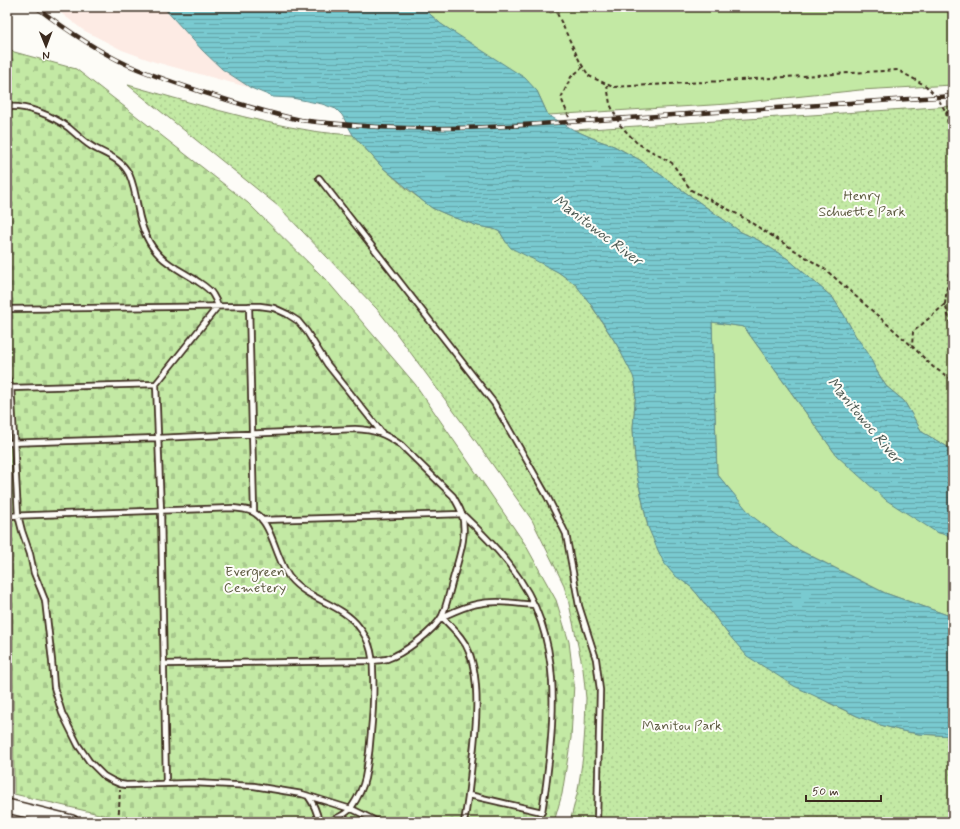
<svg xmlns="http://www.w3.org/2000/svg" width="960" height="829" viewBox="0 0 960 829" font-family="Mynerve,sans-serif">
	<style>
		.built { fill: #fdebe4 }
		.grass { fill: #c3e9a4; stroke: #7f8a61 }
		.cemetery { fill: url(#cemetery-stones); stroke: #7f8a61 }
		.park { fill: url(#park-dots); stroke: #7f8a61 }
		.water { fill: url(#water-rules); stroke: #608a89 }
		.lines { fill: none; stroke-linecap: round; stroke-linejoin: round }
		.lane-casing { stroke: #3b2a1e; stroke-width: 8 }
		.secondary-casing { stroke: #3b2a1e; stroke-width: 16 }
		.path { stroke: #3b2a1e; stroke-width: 2; stroke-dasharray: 4 3; stroke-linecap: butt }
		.lane { stroke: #fdfcf7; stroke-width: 4.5 }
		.secondary { stroke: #fdfcf7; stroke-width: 13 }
		.rail-casing { stroke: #3b2a1e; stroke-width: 4.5 }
		.rail { stroke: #fdfcf7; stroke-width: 3; stroke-dasharray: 9; stroke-linecap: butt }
		.labels { text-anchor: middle; stroke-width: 4; stroke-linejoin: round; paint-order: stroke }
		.park-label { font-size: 14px; fill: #5d5a40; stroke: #fdfcf7 }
		.water-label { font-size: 15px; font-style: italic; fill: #4e5a53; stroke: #fdfcf7 }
	</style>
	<defs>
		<pattern id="cemetery-stones" width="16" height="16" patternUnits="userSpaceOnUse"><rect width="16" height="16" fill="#c3e9a4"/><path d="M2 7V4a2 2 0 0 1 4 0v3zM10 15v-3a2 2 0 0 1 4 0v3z" fill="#a8c88d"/></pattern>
		<pattern id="park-dots" width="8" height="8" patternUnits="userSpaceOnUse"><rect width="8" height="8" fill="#c3e9a4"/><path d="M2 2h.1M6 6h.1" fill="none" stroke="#a8c88d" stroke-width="1.8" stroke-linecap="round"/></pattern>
		<pattern id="water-rules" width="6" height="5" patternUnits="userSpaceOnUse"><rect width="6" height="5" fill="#79cad0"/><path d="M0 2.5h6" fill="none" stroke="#64a4a8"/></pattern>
	</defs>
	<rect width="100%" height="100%" fill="#fdfcf7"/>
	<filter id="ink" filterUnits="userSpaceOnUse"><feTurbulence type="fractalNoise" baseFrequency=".025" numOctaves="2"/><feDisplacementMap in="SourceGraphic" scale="8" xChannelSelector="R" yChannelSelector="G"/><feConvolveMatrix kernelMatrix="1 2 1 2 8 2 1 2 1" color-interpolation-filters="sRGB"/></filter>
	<g filter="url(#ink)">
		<!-- built -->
		<path class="built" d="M53,7H163L203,51L222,69L251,88L155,62L122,50L83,30Z"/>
		<!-- grass -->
		<path class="grass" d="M422,7H547L550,13L559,11L557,7H953V85L860,90L728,104L548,115L537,91L441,24Z
			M712,322L744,327L837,456L936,532L953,537V617L885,593L793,547L752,517L717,474Z"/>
		<!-- cemetery -->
		<path class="cemetery" d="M7,50L76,69L248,203L328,282L415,384L525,544L556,600L569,642L574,683L571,738L562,794L554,822H133L14,794L12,542H7Z"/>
		<!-- park -->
		<path class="park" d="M128,85C189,102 250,121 313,131C326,133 339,134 353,135L382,167L407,189L432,208L455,218L478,226L494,229L500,232L506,242L558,272L576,285L581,290L617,345L634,376L636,390L633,428L634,446L636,471L648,527L683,581L691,587L698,595L728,634L829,703L857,716L877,724L902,731L919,734L953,736V822H570L578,790L583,756L585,728L586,698L583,669L568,599L563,583L532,520L475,440L396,333L377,309L278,206Z
			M953,106V450L922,432L904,401L886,386L855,335L844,315L833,298L788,259L758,240L741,232L640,160L614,146L597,140L574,130Z"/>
		<!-- water -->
		<path class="water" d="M163,7H422L441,24L525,78L537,91L548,115L574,130L597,140L614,146L640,160L741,232L758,240L788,259L833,298L844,315L855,335L868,353L876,370L886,386L904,401L922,432L953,450V537L936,532L886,500L837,456L744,327L712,322L717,474L752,516L793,547L885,593L953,617V736L919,734L902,731L877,724L857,716L794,686L769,670L747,656L728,634L698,595L691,587L674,575L664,563L656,546L648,527L636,471L634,446L633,428L636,390L635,383L633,376L617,345L592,306L576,285L558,272L511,248L506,242L500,232L494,229L478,226L455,218L432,208L424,202L382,167L353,135L342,115L336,109L322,104L292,98L273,97L251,88L222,69L203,51Z"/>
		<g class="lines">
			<defs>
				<path id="lane" d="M7,107C27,105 53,116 69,128C76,134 83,141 91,146C104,154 121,158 129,174C134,185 136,197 138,209C141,226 147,243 160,256C170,266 185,273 197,281C203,285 210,289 213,295C215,298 217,303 218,306L156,384L11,388
					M319,178L494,403L547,496L566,534L579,606L596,659L600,690L597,822
					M249,306L254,512
					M7,309L249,306H260L274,308L287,314L298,321L307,332L327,364L382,433
					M7,378L11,388L12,401L18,515L22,531L30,554L34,573L45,600L52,661L54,687L62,713L78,745L89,761L104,776L113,781L120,784L126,785L193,783L254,786L302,794L354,810L378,822
					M156,384L161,511L166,784
					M7,443L158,438L355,429C375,430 384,433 401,445L453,496C456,502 461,509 462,515C467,534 460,554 455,572C451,585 447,605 442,616C434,631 403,654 387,659C381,660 375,661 369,661L164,664
					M7,516L233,508C241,509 250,509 256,514C272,524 277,562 290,578C308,600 342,604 359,627C363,632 367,639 369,645C372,653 373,663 373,672C374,692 373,712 371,732C370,747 368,763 365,778C363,788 357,799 351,808C346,815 336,818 329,822
					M262,520L462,514C494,544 527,579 541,622C554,660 554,700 551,739C549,764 546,788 542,812L469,795
					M308,796C314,804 317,812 319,822
					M464,822C468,802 470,782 472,762C476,730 481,683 469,652C464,638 452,628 442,617C453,612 465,606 477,604C495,600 516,603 534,605"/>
				<path id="secondary" d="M7,806L72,822"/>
			</defs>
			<!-- lane casing -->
			<use href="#lane" class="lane-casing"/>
			<!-- secondary casing -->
			<use href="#secondary" class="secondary-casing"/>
			<!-- path -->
			<path class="path" d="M554,7L580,62L589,76L613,87L723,81L898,70L926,86L937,97L946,112L953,152L952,245L945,304L953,332
				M607,85L610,104L620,125L637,143L672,163L691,190L739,215L826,270L912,346
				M946,112L953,114
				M569,117L561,98L571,77L583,67
				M945,304L934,314L913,332L912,346L933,367L953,380
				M118,820L119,810L120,790"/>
			<!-- lane -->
			<use href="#lane" class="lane"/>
			<!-- secondary -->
			<use href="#secondary" class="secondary"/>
			<defs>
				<path id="rail" d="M36,7C65,29 95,50 128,65C151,75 175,83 199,91C233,102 266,113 301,120C314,122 327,123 340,124C396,130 453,129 509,126L953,96"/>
			</defs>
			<!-- rail casing -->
			<use href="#rail" class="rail-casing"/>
			<!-- rail -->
			<use href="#rail" class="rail"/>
		</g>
	</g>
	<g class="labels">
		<!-- park labels -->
		<g class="park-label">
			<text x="862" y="200">Henry<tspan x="862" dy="16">Schuette Park</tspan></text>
			<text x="255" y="576">Evergreen<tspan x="255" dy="16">Cemetery</tspan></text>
			<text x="682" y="730">Manitou Park</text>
		</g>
		<!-- water labels -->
		<g class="water-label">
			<text transform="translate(598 230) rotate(37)" y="5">Manitowoc River</text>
			<text transform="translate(865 420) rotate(50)" y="5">Manitowoc River</text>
		</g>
	</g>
	<!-- margin -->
	<rect width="960" height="829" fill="none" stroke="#fdfcf7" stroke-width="24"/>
	<rect x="12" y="12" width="936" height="805" fill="none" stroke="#3b2a1e" stroke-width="1.5" filter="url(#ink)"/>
	<!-- north arrow -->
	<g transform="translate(46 46) rotate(179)" stroke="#fdfcf7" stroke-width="3" paint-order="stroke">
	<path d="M0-3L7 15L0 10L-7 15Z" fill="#3b2a1e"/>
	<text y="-6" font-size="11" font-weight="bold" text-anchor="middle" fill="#3b2a1e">N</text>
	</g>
	<!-- scale -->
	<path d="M806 795v6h75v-6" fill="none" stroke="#3b2a1e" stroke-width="2"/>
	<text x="812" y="795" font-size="12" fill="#3b2a1e" stroke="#fdfcf7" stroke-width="3" paint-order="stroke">50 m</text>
</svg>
